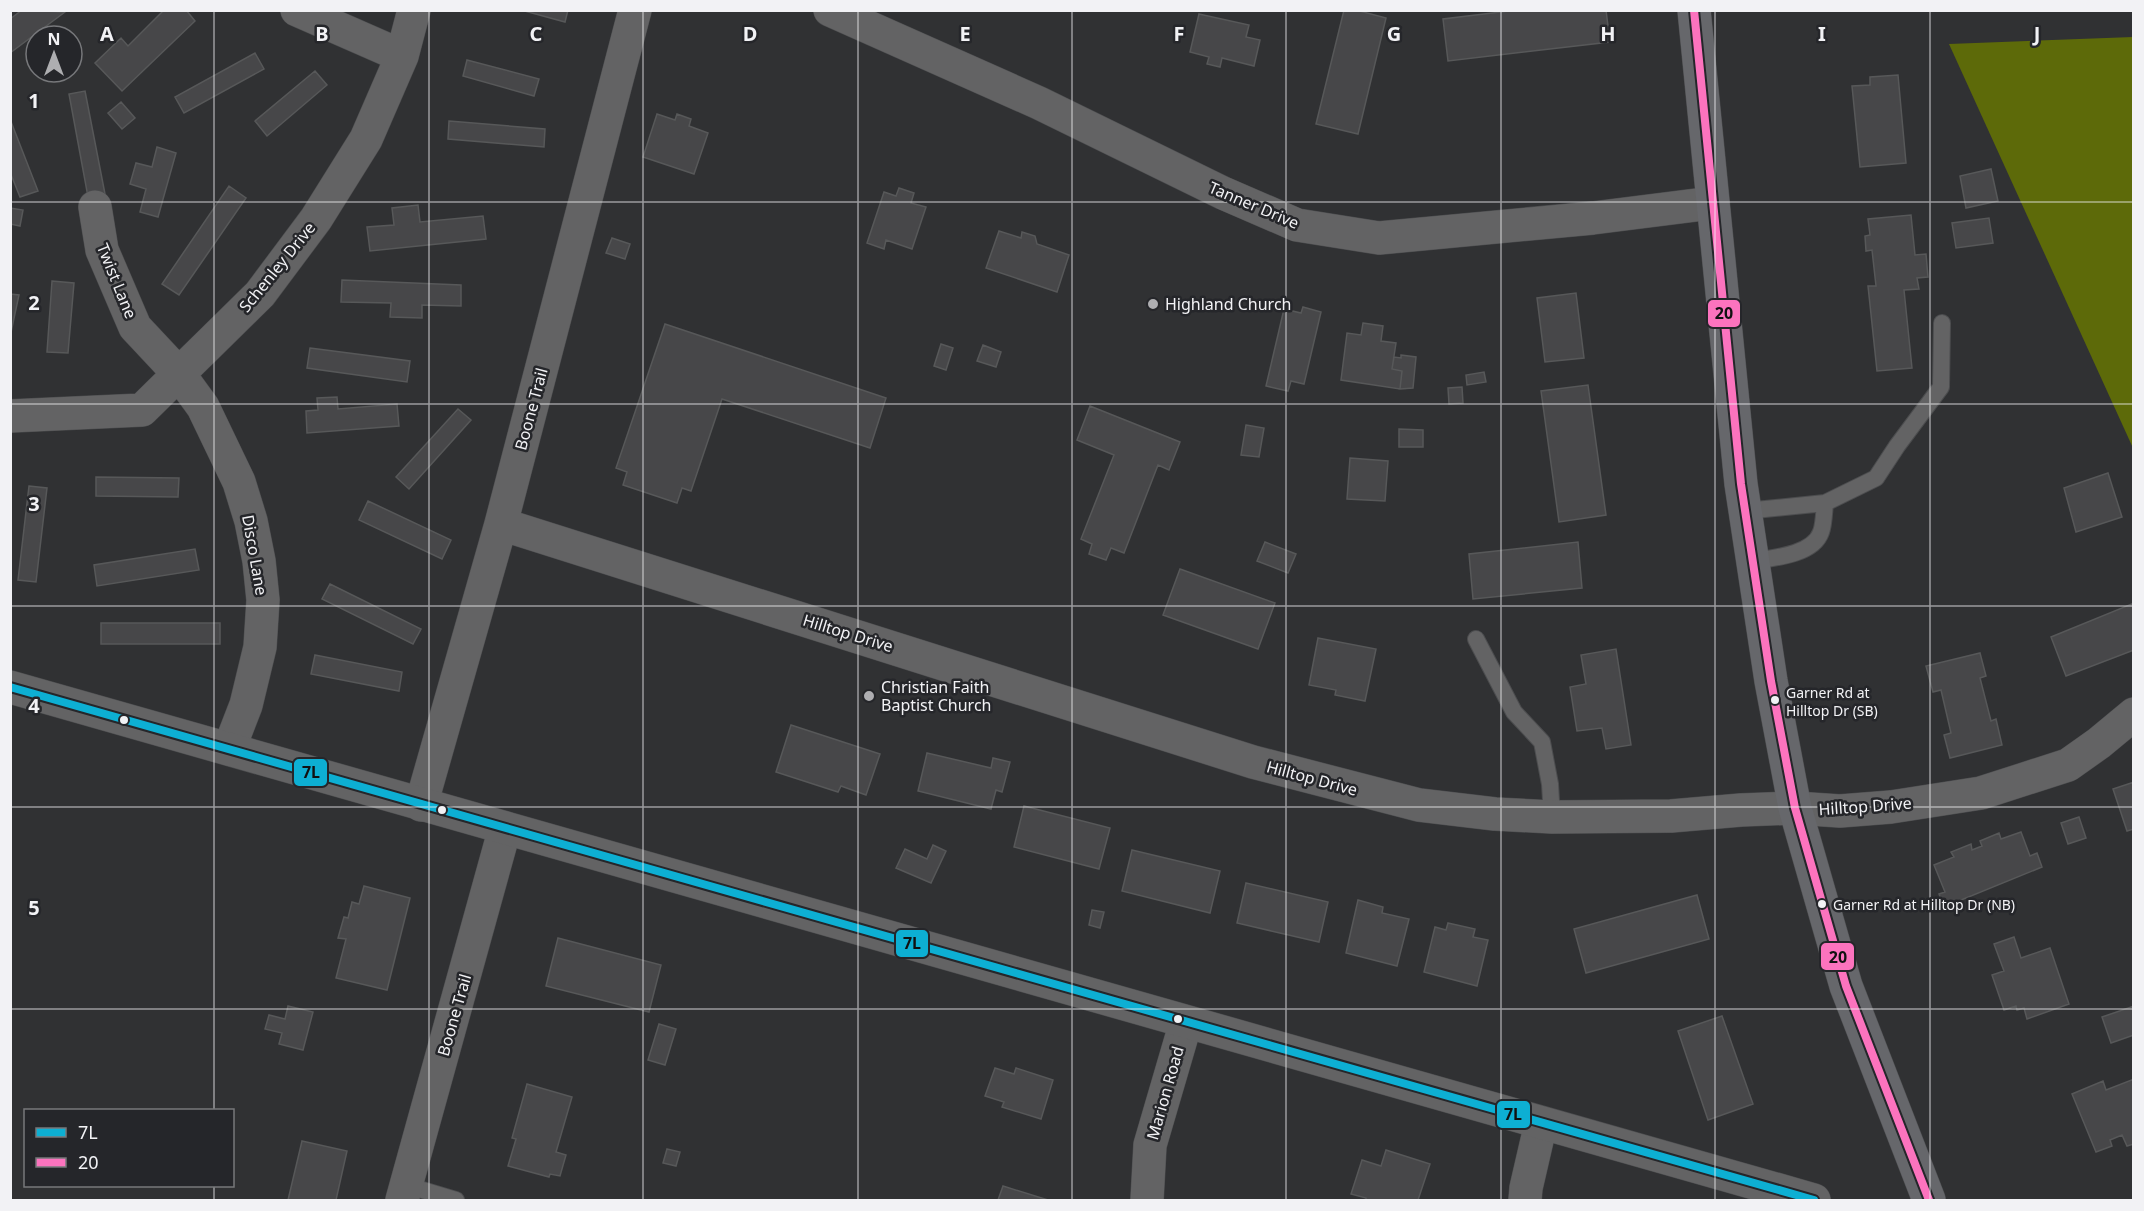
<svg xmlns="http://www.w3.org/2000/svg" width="2144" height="1211" viewBox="0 0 2144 1211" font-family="'Noto Sans',sans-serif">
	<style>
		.forest { fill: #5d6a09 }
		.building { fill: #474749; stroke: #575859; stroke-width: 1.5 }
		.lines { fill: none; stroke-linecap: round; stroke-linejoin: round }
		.service-casing { stroke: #4c4d4f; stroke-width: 18 }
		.minor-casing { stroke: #4c4d4f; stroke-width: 34 }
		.tertiary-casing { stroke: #4c4d4f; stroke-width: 34 }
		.secondary-casing { stroke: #4c4d4f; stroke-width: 34 }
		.service { stroke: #636364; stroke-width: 16 }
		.minor { stroke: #636364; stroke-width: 33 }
		.tertiary { stroke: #636364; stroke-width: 33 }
		.secondary { stroke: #66676b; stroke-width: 33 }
		.bus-1-casing { stroke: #25262a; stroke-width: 12 }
		.bus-2-casing { stroke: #25262a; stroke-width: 12 }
		.bus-1 { stroke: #0dafd3; stroke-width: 8 }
		.bus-2 { stroke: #fc73be; stroke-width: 8 }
		.grid { fill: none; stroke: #f2f2f5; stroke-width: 1.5; stroke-opacity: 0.55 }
		.poi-dot { fill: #aeaeb1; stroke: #25262a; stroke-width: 2 }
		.bus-dot { fill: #f2f2f5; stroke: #25262a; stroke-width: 2 }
		.labels { text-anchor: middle; stroke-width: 5; stroke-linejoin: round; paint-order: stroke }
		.bus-label { font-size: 14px; fill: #f2f2f5; stroke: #25262a; text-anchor: start }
		.street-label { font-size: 16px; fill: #f2f2f5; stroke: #25262a }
		.poi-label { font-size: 16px; fill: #f2f2f5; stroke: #25262a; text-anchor: start }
		.grid-label { font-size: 20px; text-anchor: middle; font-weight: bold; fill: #f2f2f5; stroke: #25262a; stroke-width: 5; stroke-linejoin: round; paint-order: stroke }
		.line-badge { stroke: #25262a; stroke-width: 2 }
		.pale-badge-label { font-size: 16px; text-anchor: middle; font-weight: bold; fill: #111 }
	</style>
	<rect width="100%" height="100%" fill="#303133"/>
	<!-- forest -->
	<path class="forest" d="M2133,37H2134L2133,448L1949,44Z"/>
	<!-- building -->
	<path class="building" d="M22,10L65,12L10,53V19Z
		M164,10H186L195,21L122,91L95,63L121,38L128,46Z
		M521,10H568L565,22Z
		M1344,10H1356L1386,18L1358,134L1316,124Z
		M1517,10H1606L1610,42L1448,61L1443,19Z
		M1199,14L1249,25L1246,37L1260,40L1254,66L1222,58L1220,67L1207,64L1209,57L1190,52Z
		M255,53L264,69L184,113L175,97Z
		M467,60L539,79L534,96L463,76Z
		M315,71L327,85L267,136L255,121Z
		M1898,75L1906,163L1860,167L1852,86L1870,85V77Z
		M85,91L105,194L88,197L69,94Z
		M121,102L135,118L122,129L108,113Z
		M657,114L675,120L677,114L691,119L689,126L708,133L694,174L643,157Z
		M10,119L38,191L20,197L10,172Z
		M449,121L545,129L544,147L448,139Z
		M157,147L176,153L158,217L140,212L146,189L130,184L136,163L152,167Z
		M1991,169L1998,201L1966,208L1960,176Z
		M229,186L246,198L179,295L162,284Z
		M899,188L914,193L911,203L926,207L912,249L886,240L884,249L867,243L884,192L896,196Z
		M418,205L420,222L483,216L486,239L370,251L367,227L394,225L392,208Z
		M10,208L23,210L20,226L10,224Z
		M1911,215L1915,255L1926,254L1928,277L1917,278L1919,289L1904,290L1912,368L1877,371L1868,286H1876L1872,250L1866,251L1865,236L1870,235L1868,219Z
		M1989,218L1993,243L1956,248L1952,223Z
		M999,231L1021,238L1022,232L1035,236L1037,244L1069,255L1057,292L986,268Z
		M612,238L630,244L625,259L606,253Z
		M342,280L461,285V306L422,305V318L390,317L391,303L341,302Z
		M52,281L74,283L68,353L47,352Z
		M1576,293L1584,358L1545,362L1537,298Z
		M10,294L19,295L10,337Z
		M1303,307L1321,312L1304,384L1291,381L1288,391L1266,386L1284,309L1301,313Z
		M1363,323L1383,326L1381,341L1396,343L1392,369L1402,371L1400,389L1341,380L1347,333L1361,335Z
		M665,324L886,398L870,448L722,399L691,491L682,488L677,503L623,485L627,472L616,468Z
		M941,344L953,348L946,370L934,366Z
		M983,345L1001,352L996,367L977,361Z
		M310,348L410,361L407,382L307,368Z
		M1401,355L1416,357L1413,388L1400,389L1402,371L1392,369L1394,357L1401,358Z
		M1484,372L1486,382L1467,385L1466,375Z
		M1588,385L1606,515L1559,522L1541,391Z
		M1462,387L1463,403L1449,404L1448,388Z
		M337,397L338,409L397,404L399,426L307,433L306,411L318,410L317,398Z
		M1090,406L1180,442L1169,470L1158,465L1124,553L1111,548L1106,560L1089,554L1092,544L1081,539L1114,455L1077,440Z
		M458,409L471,420L409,489L396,477Z
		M1246,425L1264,428L1259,457L1241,455Z
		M1399,429L1423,430V447H1399Z
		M1350,458L1388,461L1385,501L1347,499Z
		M2108,473L2122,517L2076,532L2064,488Z
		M96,477L179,478L178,497L96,496Z
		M29,486L47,488L36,582L18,580Z
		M368,501L451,540L442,559L359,520Z
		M1265,542L1296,554L1288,573L1257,561Z
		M1578,542L1582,588L1473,599L1469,554Z
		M195,549L199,570L97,586L94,565Z
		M1180,569L1275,603L1258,649L1163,615Z
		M330,584L421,629L413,644L322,599Z
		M2134,603V650L2066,676L2051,637Z
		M101,623H220V644H101Z
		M1318,638L1376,649L1365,701L1335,695L1336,690L1309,685Z
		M1616,649L1631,745L1606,749L1602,728L1577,731L1570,687L1586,684L1581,655Z
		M1980,653L1986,676L1980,678L1991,721L1996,719L2002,745L1950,758L1944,735L1951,733L1941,690L1933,692L1926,666Z
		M315,655L402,672L399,691L311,674Z
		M791,725L880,754L866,795L841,786L838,792L776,772Z
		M927,753L991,768L993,758L1010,762L1002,792L996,790L991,809L918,791Z
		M2134,782V829L2127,831L2113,789Z
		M1024,806L1110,828L1099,869L1014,847Z
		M2079,817L2086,838L2068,844L2061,823Z
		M2021,832L2030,856L2037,853L2042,867L1944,907L1939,894L1945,892L1934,865L1954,857L1951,852L1971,844L1972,850L1982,846L1980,841L1999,833L2001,839Z
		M933,845L946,851L931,883L896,868L905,849L927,859Z
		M1132,850L1220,871L1210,913L1122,891Z
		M1246,883L1328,902L1319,942L1237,923Z
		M364,886L410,898L387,990L336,978L346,939L338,938L344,917L348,918L352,902L359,904Z
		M1697,895L1709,939L1586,973L1574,929Z
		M1358,900L1383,907L1382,913L1409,919L1397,966L1346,953Z
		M1092,910L1104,912L1100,928L1089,925Z
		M1448,923L1475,929L1473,937L1488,940L1477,986L1424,972L1435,927L1446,930Z
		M2014,937L2021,958L2050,948L2069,1004L2027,1019L2024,1008L2017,1010L2016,1006L2004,1010L1992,975L2004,971L1994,944Z
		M558,938L661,965L649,1012L546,986Z
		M288,1006L313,1012L303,1050L279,1044L282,1033L265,1029L269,1015L285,1019Z
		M2134,1006V1035L2111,1043L2102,1017Z
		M1722,1016L1753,1104L1708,1120L1678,1031Z
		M659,1024L676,1029L665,1065L648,1060Z
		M995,1068L1014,1074L1016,1068L1053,1080L1041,1119L1002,1107L1004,1102L985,1096Z
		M2134,1079V1144L2127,1146L2122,1135L2110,1140L2112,1146L2096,1152L2072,1094L2103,1081L2106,1090Z
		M527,1084L572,1097L556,1152L566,1155L560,1176L550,1174L549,1177L508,1166L516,1139L512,1138Z
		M302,1141L347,1151L336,1200H288Z
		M667,1149L680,1152L676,1166L663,1163Z
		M1386,1150L1430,1164L1418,1200H1366V1198L1351,1194L1362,1160L1381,1166Z
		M1003,1186L1048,1200H998Z"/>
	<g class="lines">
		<defs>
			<path id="service" d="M1745,511L1825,503L1876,478L1897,446L1941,387L1942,323
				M1752,561C1773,558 1813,555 1821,532C1824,524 1824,512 1825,503
				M1476,639L1514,712L1542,742L1550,784L1552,817
				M406,1185L456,1200"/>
			<path id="minor" d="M297,10L402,56
				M830,10L1039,103L1223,193L1297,225L1379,238L1593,218L1712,203
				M95,207L102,250L135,327L179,374L203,407L239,482L251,521L259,561L263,600L260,647L246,705L229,749
				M10,416L142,410L260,294L316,219L366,139L402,56L414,10
				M501,524L1253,762L1419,805L1495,814L1552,817L1671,816L1741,810L1795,808L1840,811L1891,807L1981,793L2068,765L2099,743L2134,714
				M421,805L501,524L635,10
				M402,1200L505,828
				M1147,1200L1150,1145L1186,1022
				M1525,1200L1526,1188L1541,1123"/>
			<path id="tertiary" d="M10,687L1814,1200"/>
			<path id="secondary" d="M1694,10L1741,484L1771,681L1795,808L1846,986L1929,1200"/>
		</defs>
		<!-- service casing -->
		<use href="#service" class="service-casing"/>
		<!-- minor casing -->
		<use href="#minor" class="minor-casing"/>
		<!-- tertiary casing -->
		<use href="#tertiary" class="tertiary-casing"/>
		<!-- secondary casing -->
		<use href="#secondary" class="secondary-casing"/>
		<!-- service -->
		<use href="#service" class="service"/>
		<!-- minor -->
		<use href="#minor" class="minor"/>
		<!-- tertiary -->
		<use href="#tertiary" class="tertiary"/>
		<!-- secondary -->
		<use href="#secondary" class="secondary"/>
		<defs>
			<path id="bus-1" d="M10,687L1814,1200"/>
			<path id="bus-2" d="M1694,10L1741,484L1771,681L1795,808L1846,986L1929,1200"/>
		</defs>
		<!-- bus-1 casing -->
		<use href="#bus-1" class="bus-1-casing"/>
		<!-- bus-2 casing -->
		<use href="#bus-2" class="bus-2-casing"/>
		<!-- bus-1 -->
		<use href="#bus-1" class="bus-1"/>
		<!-- bus-2 -->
		<use href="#bus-2" class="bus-2"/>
	</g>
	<!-- grid -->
	<path class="grid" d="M214,10V1110M429,10V1200M643,10V1200M858,10V1200M1072,10V1200M1286,10V1200M1501,10V1200M1715,10V1200M1930,10V1200M10,202H2134M10,404H2134M10,606H2134M10,807H2134M10,1009H2134M214,1186V1200"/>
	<!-- markers -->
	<g class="poi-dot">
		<circle cx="1153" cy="304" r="6"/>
		<circle cx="869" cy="696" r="6"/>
	</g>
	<g class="bus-dot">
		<circle cx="1775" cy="700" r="5"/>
		<circle cx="124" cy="720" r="5"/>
		<circle cx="442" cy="810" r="5"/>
		<circle cx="1822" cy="904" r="5"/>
		<circle cx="1178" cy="1019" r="5"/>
	</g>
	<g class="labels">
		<!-- bus labels -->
		<g class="bus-label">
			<text x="1786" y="698">Garner Rd at<tspan x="1786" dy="18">Hilltop Dr (SB)</tspan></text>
			<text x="1833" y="910">Garner Rd at Hilltop Dr (NB)</text>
		</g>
		<!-- street labels -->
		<g class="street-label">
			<text transform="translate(1254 205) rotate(23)" y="6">Tanner Drive</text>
			<text transform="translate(277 267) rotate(-51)" y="6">Schenley Drive</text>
			<text transform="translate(117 281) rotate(68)" y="6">Twist Lane</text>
			<text transform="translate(531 409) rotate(-75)" y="6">Boone Trail</text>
			<text transform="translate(255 555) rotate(80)" y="6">Disco Lane</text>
			<text transform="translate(848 633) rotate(17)" y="6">Hilltop Drive</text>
			<text transform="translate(1312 778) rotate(15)" y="6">Hilltop Drive</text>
			<text transform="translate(1865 806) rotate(-4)" y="6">Hilltop Drive</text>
			<text transform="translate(454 1015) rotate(-74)" y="6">Boone Trail</text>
			<text transform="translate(1165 1093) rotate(-74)" y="6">Marion Road</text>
		</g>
		<!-- poi labels -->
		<g class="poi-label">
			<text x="1165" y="310">Highland Church</text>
			<text x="881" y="693">Christian Faith<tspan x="881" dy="18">Baptist Church</tspan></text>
		</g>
	</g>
	<g class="grid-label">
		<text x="107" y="41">A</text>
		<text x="322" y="41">B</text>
		<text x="536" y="41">C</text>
		<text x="750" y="41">D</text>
		<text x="965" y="41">E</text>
		<text x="1179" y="41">F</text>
		<text x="1394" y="41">G</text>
		<text x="1608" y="41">H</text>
		<text x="1822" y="41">I</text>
		<text x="2037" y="41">J</text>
		<text x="34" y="108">1</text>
		<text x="34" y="310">2</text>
		<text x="34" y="511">3</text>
		<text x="34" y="713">4</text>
		<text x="34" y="915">5</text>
	</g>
	<g class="line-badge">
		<rect x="1707" y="299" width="34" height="29" rx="6" fill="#fc73be"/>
		<rect x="293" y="758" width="35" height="29" rx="6" fill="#0dafd3"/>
		<rect x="895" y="929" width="34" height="29" rx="6" fill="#0dafd3"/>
		<rect x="1820" y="942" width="35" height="29" rx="6" fill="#fc73be"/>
		<rect x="1496" y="1100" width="35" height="29" rx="6" fill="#0dafd3"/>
	</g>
	<g class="pale-badge-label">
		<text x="1724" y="319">20</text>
		<text x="311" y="778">7L</text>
		<text x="912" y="949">7L</text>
		<text x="1838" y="963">20</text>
		<text x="1513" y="1120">7L</text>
	</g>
	<!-- border -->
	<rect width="2144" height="1211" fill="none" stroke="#f2f2f5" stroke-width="24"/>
	<!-- legend -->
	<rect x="24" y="1109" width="210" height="78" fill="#25262a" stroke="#77787b" stroke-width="1.5"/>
	<rect x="36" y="1128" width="30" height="9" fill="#0dafd3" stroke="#77787b" stroke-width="1.5"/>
	<text x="78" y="1139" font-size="18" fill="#f2f2f5">7L</text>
	<rect x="36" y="1158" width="30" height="9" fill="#fc73be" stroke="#77787b" stroke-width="1.5"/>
	<text x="78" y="1169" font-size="18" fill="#f2f2f5">20</text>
	<!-- north arrow -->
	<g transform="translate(54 54)"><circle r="28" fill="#25262a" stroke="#77787b" stroke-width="1.5"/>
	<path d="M0-4.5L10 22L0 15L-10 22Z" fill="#aeaeb1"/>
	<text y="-9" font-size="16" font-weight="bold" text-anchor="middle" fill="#f2f2f5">N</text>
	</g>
</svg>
